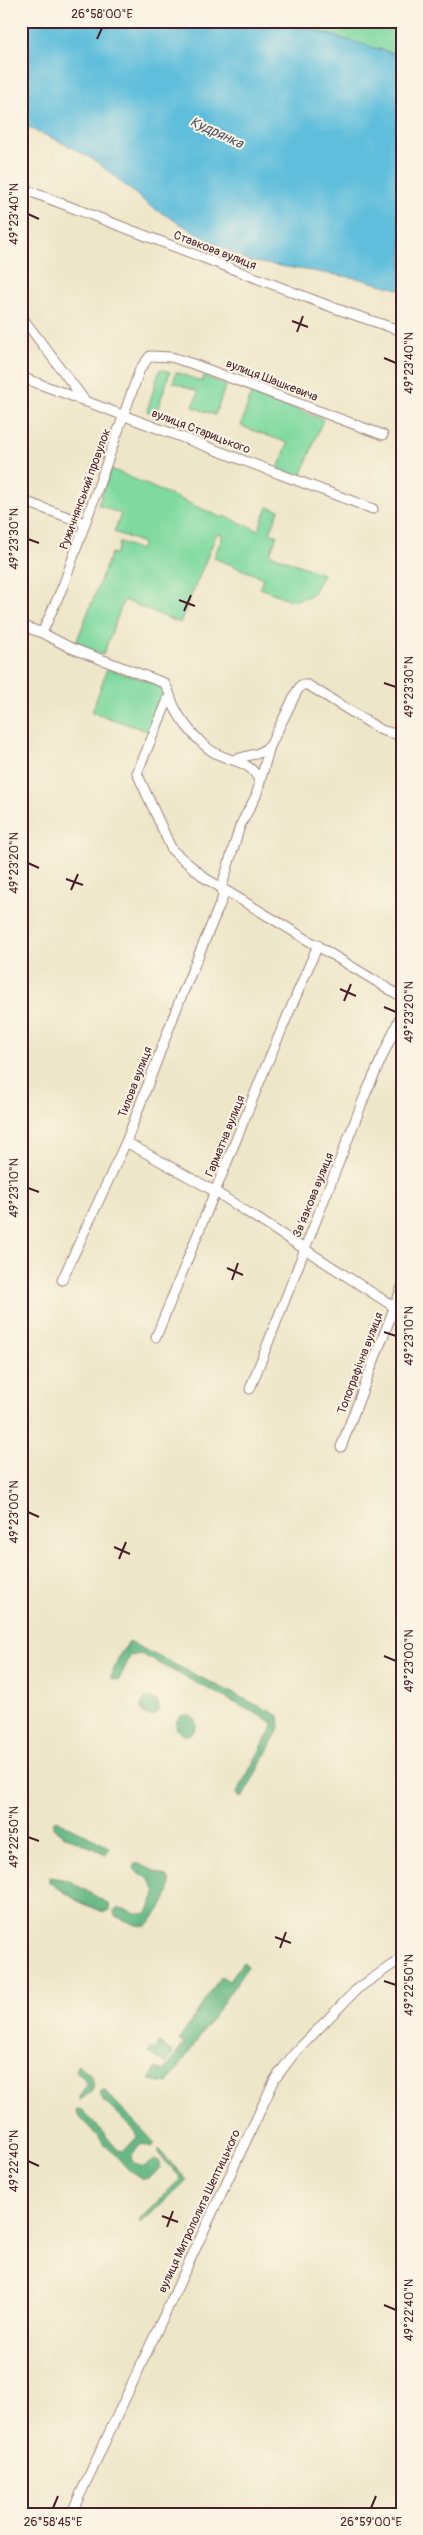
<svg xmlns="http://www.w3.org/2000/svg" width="423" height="2535" viewBox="0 0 423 2535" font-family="Pangolin,sans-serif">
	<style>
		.green { fill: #7fd9a0; stroke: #647c66 }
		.forest { fill: #67b986; stroke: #586c58 }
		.water { fill: #5ebedc; stroke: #546e84 }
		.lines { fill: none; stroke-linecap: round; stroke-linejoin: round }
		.stream { stroke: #5ebedc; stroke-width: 2 }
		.minor-casing { stroke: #9c827a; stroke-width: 11 }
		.minor { stroke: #fff; stroke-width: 9 }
		.ticks { fill: none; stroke: #4a1f2b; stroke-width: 2 }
		.labels { text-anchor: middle; stroke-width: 4; stroke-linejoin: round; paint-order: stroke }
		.street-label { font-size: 12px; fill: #4a1f2b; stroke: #fcf5e5 }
		.water-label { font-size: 14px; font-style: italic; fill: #515769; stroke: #fcf5e5 }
		.neatline { fill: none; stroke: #4a1f2b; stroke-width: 2 }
		.ticks-label { font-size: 12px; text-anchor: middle; fill: #4a1f2b }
	</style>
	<rect width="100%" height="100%" fill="#fcf5e5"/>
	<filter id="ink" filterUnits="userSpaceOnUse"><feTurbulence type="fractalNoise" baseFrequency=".02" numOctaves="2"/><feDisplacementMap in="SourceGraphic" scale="10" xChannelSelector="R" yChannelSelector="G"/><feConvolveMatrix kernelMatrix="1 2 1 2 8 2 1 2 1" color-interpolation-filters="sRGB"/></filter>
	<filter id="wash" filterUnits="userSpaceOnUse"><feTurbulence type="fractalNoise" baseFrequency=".0096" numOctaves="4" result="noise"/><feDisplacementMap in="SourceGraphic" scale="20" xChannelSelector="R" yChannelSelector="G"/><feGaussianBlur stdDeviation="1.12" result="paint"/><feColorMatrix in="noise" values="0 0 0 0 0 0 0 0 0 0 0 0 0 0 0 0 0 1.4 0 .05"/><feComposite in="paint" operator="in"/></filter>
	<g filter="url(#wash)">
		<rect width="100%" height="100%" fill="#ede6c8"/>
		<!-- green -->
		<path class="green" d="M283,21H402V56Z
			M160,369L170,372L156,414L147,411Z
			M176,372L202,382L204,376L226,385L215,415L193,407L198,392L173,382Z
			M251,393L323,419L301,477L278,469L288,443L241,426Z
			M111,469L223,518L224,516L258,530L268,507L279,510L270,532L277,535L270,554L323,574L312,595L293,601L260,588L263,578L214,558L223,535L217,533L180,623L124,600L103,655L76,643L111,553L116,554L120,542L140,550L143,543L114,532L121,514L98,505Z
			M107,669L156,683L164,690L150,732L92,712Z"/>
		<!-- forest -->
		<path class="forest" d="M129,1642L279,1716L280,1727L244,1795L240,1798L237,1793L273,1726L272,1722L141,1654L130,1656L119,1680L111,1679V1676L120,1654Z
			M141 1707a9 9 0 1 1 18 0a9 9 0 1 1-18 0Z
			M176 1725a10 10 0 1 1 20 0a10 10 0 1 1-20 0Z
			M56,1820L109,1847L106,1854L63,1835L53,1828V1822Z
			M135,1864H139L168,1877C176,1889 156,1918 146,1926L136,1925L115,1916L114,1911L117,1908C128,1908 136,1916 147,1913L156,1892L148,1878L138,1873L134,1869Z
			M49,1877L68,1880L109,1904L110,1910L104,1912L81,1903L49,1882Z
			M243,1962L248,1966L168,2083L149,2080L156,2068L164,2071L184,2044L179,2040L221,1976L229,1981Z
			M159,2043L173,2053L166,2064L148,2052L151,2048L154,2050Z
			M78,2065L90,2075L94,2084L92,2091L80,2100L79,2096L87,2085L84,2079L75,2070Z
			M101,2091H105L155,2143L152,2147L142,2144L138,2146L131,2158L134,2164L143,2167L155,2160L160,2161V2168L150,2178L144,2179L130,2171L76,2113L77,2110H83L118,2150L124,2151L137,2137L136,2133L103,2100L100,2094Z
			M158,2149L187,2180L141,2223L139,2222L140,2219L181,2178L158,2153Z"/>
		<!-- water -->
		<path class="water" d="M21,21H283L402,56V290L356,278L248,261L208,240L150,206L97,162L67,145L21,124Z"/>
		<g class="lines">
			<!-- stream -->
			<path class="stream" d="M385,21L402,27"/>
		</g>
	</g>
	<g filter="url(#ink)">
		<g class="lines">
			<defs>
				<path id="minor" d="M21,188L337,309L402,331
					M21,316L86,402
					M21,377L373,509
					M21,500L84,523
					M21,625L42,633L71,648L164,683C170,690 170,699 175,708C182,722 196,739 209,749C226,763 251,758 259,781
					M42,633L63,586L140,369L150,356L171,357L193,364L383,435
					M170,695L137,773L172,850L205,878L402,997
					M236,759L259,753L270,746
					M126,1142L216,1192L402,1312
					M62,1280L126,1142L179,1002L223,897L221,889L240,826L256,796L270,746L296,693L301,685H308L381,730L402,736
					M156,1337L266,1066L318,945
					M250,1389L366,1093L402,1013
					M341,1447L402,1287
					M71,2514L275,2079L293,2055L357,1989L402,1958"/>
			</defs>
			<!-- minor casing -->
			<use href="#minor" class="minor-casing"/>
			<!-- minor -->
			<use href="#minor" class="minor"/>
		</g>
	</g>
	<!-- ticks -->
	<path class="ticks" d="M97,39L102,28M28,214L39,219M292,321L308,327M297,332L303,316M384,358L396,363M28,539L39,543M179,600L195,606M184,611L191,595M384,683L396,687M28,863L39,868M66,879L83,885M71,890L78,874M340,989L356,996M344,1001L351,984M384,1007L396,1012M28,1188L39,1192M227,1268L243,1275M232,1280L238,1263M384,1332L396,1336M28,1512L39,1517M114,1547L130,1554M119,1559L126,1542M384,1656L396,1661M28,1837L39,1841M275,1937L291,1943M280,1948L286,1932M384,1981L396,1985M28,2161L39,2166M162,2216L178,2222M167,2227L173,2211M384,2305L396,2310M53,2508L58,2496M371,2508L376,2496"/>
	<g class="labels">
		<!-- street labels -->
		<g class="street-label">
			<text transform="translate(215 250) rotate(21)" y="4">Ставкова вулиця</text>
			<text transform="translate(272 380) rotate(21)" y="4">вулиця Шашкевича</text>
			<text transform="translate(201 431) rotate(21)" y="4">вулиця Старицького</text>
			<text transform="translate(85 489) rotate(-70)" y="4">Ружичнянський провулок</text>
			<text transform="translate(135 1082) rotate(-69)" y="4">Тилова вулиця</text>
			<text transform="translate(225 1136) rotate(-68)" y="4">Гарматна вулиця</text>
			<text transform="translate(313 1195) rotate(-68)" y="4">Звʼязкова вулиця</text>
			<text transform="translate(360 1363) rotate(-69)" y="4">Топографічна вулиця</text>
			<text transform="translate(199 2211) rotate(-65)" y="4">вулиця Митрополита Шептицького</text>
		</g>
		<!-- water labels -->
		<g class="water-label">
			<text transform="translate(217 132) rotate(25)" y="5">Кудрянка</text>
		</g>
	</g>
	<!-- margin -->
	<rect width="423" height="2535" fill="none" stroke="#fcf5e5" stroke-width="55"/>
	<rect x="28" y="28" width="368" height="2480" class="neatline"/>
	<g class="ticks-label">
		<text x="102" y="18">26°58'00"E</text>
		<text transform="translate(14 214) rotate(-90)" y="4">49°23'40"N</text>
		<text transform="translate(409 363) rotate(-90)" y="4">49°23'40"N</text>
		<text transform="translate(14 539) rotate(-90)" y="4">49°23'30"N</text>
		<text transform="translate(409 687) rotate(-90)" y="4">49°23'30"N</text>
		<text transform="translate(14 863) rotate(-90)" y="4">49°23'20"N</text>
		<text transform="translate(409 1012) rotate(-90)" y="4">49°23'20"N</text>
		<text transform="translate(14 1188) rotate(-90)" y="4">49°23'10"N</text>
		<text transform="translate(409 1336) rotate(-90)" y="4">49°23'10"N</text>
		<text transform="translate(14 1512) rotate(-90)" y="4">49°23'00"N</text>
		<text transform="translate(409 1661) rotate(-90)" y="4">49°23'00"N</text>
		<text transform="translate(14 1837) rotate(-90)" y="4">49°22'50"N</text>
		<text transform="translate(409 1985) rotate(-90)" y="4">49°22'50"N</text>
		<text transform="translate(14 2161) rotate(-90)" y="4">49°22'40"N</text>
		<text transform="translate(409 2310) rotate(-90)" y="4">49°22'40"N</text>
		<text x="53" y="2526">26°58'45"E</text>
		<text x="371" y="2526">26°59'00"E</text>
	</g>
</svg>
